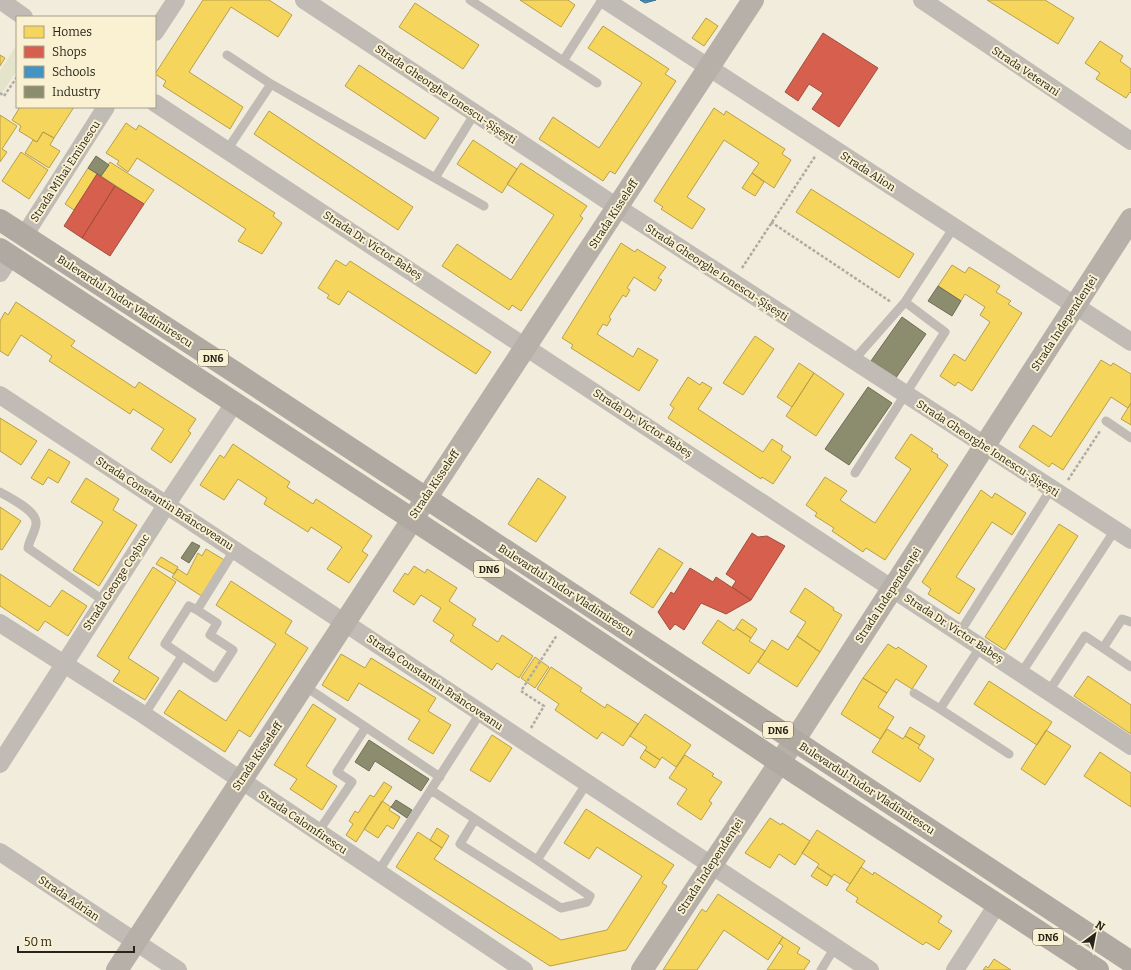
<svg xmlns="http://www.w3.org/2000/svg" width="1131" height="970" viewBox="0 0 1131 970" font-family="Bitter,serif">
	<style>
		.green { fill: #e3e4c9 }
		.homes { fill: #f6d55c; stroke: #b8a048 }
		.shops { fill: #d6604d; stroke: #a24e3d }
		.schools { fill: #4393c3; stroke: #3b7290 }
		.industry { fill: #8c8c6e; stroke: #6e6d54 }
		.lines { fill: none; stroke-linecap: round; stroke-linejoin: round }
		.path { stroke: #afaba3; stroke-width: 2.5; stroke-dasharray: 3 2; stroke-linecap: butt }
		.lane { stroke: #c0bbb5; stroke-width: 9 }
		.street { stroke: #c0bbb5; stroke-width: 18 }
		.secondary { stroke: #b6b0a9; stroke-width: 22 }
		.primary { stroke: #b0a9a1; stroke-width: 22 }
		.labels { text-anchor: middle; stroke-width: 4; stroke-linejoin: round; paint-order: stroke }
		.shield { fill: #faf1d3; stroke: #666251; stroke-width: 1 }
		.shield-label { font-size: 10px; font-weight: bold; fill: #272419 }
		.street-label { font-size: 11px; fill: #272419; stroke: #faf1d3 }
	</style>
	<rect width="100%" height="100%" fill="#f1ecdc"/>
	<!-- green -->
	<path class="green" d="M16,46L17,71L0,96V71Z"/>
	<!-- homes -->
	<path class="homes" d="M203,0H269L292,15L278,37L231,7L189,72L243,107L230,129L163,86L166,81L155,74Z
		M520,0H568L575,5L561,27Z
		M987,0H1045L1074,18L1058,44Z
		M415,3L479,45L463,69L399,27Z
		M706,18L718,26L704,46L692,38Z
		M603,26L669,69L665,74L676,81L615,174L610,171L603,181L539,139L553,117L599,148L642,83L588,48Z
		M1100,41L1123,56L1120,61L1131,69V93L1130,92L1126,98L1096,79L1100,73L1085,63Z
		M0,55L5,58L0,66Z
		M359,65L439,118L425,139L345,86Z
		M20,107H74L54,138L43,132L37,142L19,131L21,126L12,120Z
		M714,108L724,115L726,111L785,149L782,154L791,160L774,188L752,173L759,163L724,140L687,197L705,209L692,229L661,209L663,207L654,201Z
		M269,111L413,207L398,230L254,134Z
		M0,115L17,126L2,149L7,152L0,162Z
		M126,123L136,130L139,125L275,213L273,216L282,223L262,254L238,241L246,229L137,158L128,172L117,164L119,161L106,153Z
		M43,132L54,138L50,145L60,151L49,168L25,153L33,140L37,142Z
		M473,140L517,169L502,193L457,164Z
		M21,152L48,170L29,199L2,181Z
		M110,162L154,190L144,204L101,176Z
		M521,163L587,206L580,216L583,218L521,311L512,305L509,310L442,266L457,244L511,280L554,215L507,184Z
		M88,168L97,174L74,210L65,204Z
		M752,173L764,182L755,196L742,188Z
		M811,189L914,254L899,278L796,212Z
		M621,243L635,252L637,249L666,267L658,278L662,280L655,291L634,277L627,288L630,290L626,297L623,295L609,317L611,319L607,326L603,324L597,334L633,357L638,348L658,360L639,391L571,348L573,345L562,338Z
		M336,260L346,266L350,261L491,352L476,374L348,291L339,305L327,298L329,295L318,288Z
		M952,265L965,273L969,267L1000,286L996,292L1011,301L1008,304L1022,313L972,391L958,382L955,386L940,376L954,354L965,361L990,322L980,315L985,307L965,294L961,301L938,286Z
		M16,302L75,341L71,346L135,388L139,382L196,419L188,431L191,433L171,463L151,449L164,429L133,409L130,414L49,361L52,356L21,335L8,356L0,351V321L5,312L8,315Z
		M755,336L774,349L743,395L723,383Z
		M1101,360L1111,366L1113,363L1131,374V403L1128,408L1111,397L1063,470L1052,463L1049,467L1019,447L1033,425L1051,437Z
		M799,363L814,373L792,407L777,397Z
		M814,373L844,394L816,436L786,416Z
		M688,377L700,385L702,382L712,388L698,409L763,452L772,439L783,446L781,450L791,457L773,484L762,477L761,479L668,418L674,408L670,405Z
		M1131,403V425L1121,419Z
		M0,418L37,441L21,465L0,451Z
		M911,434L933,449L931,451L938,455L937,457L948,465L885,560L866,548L863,552L832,531L834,528L815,516L817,513L806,505L825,477L847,491L840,500L875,523L911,469L895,458Z
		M233,444L290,482L287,487L313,504L316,499L372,536L362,551L368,555L349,583L327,569L342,547L311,527L308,532L264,504L267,498L238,479L224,500L200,485L220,455L224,458Z
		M49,449L70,462L58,483L48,477L43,485L31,478Z
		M86,478L119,499L113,510L137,525L99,586L73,570L103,522L71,502Z
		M538,478L566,497L536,542L508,524Z
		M981,490L992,498L995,493L1026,513L1012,535L992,522L956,577L975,589L959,614L928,594L931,589L922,582Z
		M0,507L21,521L2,550L0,549Z
		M1059,524L1078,536L1005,650L985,637Z
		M659,548L683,563L653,608L630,593Z
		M206,549L226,561L203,597L172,577L178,569L187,575L198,553L202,556Z
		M161,557L178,567L174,574L156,564Z
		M414,566L425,573L427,569L457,588L449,601L476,619L472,625L498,642L502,635L533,656L519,678L497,663L492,670L450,641L454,635L433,621L441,608L421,595L414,605L393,591L405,573L408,575Z
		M153,567L176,582L128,658L159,678L145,700L113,681L120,671L97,656Z
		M0,574L50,607L62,590L87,606L68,636L45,621L38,631L0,606Z
		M231,581L292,621L285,633L308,648L250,737L239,730L225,752L164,713L179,690L226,721L276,644L216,605Z
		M805,588L834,608L833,610L842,615L820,652L797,636L806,622L790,612Z
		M742,619L757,629L751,638L736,628Z
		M718,620L734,631L736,628L751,638L749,641L765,651L749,674L702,643Z
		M797,636L820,652L797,687L758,662L772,640L788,650Z
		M888,644L896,649L898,647L927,666L912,689L896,679L887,693L863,678Z
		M341,654L365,668L371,658L436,698L428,711L451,725L433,754L408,739L420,720L359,683L348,701L322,685Z
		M535,657L549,667L535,688L521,678Z
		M551,667L582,688L580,691L605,708L607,704L638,724L623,746L602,732L597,739L555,710L559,704L537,689Z
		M1088,676L1131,705V734L1074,696Z
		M863,678L887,693L878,707L894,717L880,739L841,714Z
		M989,681L1052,722L1037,745L974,704Z
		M313,704L336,719L306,766L337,786L322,810L290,789L297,779L274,765Z
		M645,714L691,745L676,767L662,757L660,760L645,750L647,747L630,736Z
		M910,727L925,736L920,745L905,736Z
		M887,729L903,739L905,736L920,745L918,748L934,759L920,782L872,752Z
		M1046,730L1071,746L1045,785L1021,769Z
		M492,735L512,748L490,782L470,770Z
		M645,750L660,760L655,768L640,758Z
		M1100,752L1131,773V807L1084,776Z
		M685,755L714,774L712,776L722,782L709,801L712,803L701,820L677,804L687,789L669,778Z
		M384,782L392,787L356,842L346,835L353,824L349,821L355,811L358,813L370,795L374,797Z
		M382,801L391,807L389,810L400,817L393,829L387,825L378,838L364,829Z
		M586,809L674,865L662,883L667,886L626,950L550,966L396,867L418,832L442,848L434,859L561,940L607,930L642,876L597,847L589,859L564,843Z
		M770,818L781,825L782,823L810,841L795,865L779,854L770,868L745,853Z
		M437,828L449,836L442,848L430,840Z
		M817,830L865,861L850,884L834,874L832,877L817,867L819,864L802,853Z
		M817,867L832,877L827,886L811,876Z
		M861,867L873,875L874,872L942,916L938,922L952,931L939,950L926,942L923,945L856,902L858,898L846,890Z
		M718,894L783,937L768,960L724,930L697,970H663L702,909L706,912Z
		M783,937L800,948L797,953L810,961L804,970H767L783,946L779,943Z
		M994,959L1011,970H983L986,966L988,968Z"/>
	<!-- shops -->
	<path class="shops" d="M823,33L878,68L839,127L812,109L823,93L809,84L798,101L785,92Z
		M97,174L115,186L82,238L64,226Z
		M115,186L144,204L110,256L82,238Z
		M752,533L758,537L767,536L785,546L751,600L732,587L736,581L726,574Z
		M690,568L713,582L716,577L751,600L726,614L701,603L684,630L675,624L670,630L658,612L671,592L674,594Z"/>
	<!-- schools -->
	<path class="schools" d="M640,0H656L645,3Z"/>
	<!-- industry -->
	<path class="industry" d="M96,156L109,165L101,176L88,168Z
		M938,286L961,301L952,316L928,301Z
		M902,317L926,334L891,385L866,368Z
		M868,387L892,403L849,465L825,449Z
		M192,542L200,546L189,563L181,558Z
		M369,740L429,779L421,791L375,761L369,771L355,762Z
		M396,800L412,810L407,818L391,807Z"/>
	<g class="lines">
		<!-- path -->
		<path class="path" d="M0,93L4,96L17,77
			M771,222L891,302
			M742,268L816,155
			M1068,480L1100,431
			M531,728L544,706L521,691L557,635"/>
		<!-- lane -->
		<path class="lane" d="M470,0L597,83
			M227,55L271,84L435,178
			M563,61L602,0
			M475,113L435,178L484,206
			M227,150L271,84
			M853,361L905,302L954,227
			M1106,421L1131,438
			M855,473L945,332L905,302
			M0,492C10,498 38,511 36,524C35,533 29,540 28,548L104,601
			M197,610L217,623L210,635L233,650L215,678L165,644L189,606L197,610L235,549
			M960,632L1051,489
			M981,646L940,709L1009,754
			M1103,648L1131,667
			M1022,672L1115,530
			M303,685L440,777
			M1049,691L1085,636L1103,648L1122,619L1131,622
			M914,693L940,709
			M144,715L182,656
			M431,790L537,860L587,783
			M475,819L460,844L463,846L561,908L587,902L590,896L537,860
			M318,832L352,782L337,772L366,727
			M378,872L481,712
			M821,970L835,947"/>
		<!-- street -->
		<path class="street" d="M0,0L24,17
			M304,0L617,207L1131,540
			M605,0L1131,342
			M922,0L1131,141
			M155,32L176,0
			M155,103L1131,746
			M24,236L106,107
			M0,273L11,256
			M0,395L870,970
			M0,623L144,715L524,970
			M0,764L167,504L235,402
			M0,852L178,970
			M955,970L998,903"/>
		<!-- secondary -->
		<path class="secondary" d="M117,970C327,645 542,324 753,0
			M642,970L794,741L1131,219"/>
		<!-- primary -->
		<path class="primary" d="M0,220L236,373L1131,962
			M0,249L566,620L797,774L1098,970"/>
	</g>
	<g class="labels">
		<!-- shield labels -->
		<g class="shield">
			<rect x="198" y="350" width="30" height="16" rx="3"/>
			<rect x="474" y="561" width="30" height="16" rx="3"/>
			<rect x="763" y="722" width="30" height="16" rx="3"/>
			<rect x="1033" y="929" width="30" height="16" rx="3"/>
		</g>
		<g class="shield-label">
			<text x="213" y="362">DN6</text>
			<text x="489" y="573">DN6</text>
			<text x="778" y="734">DN6</text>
			<text x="1048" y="941">DN6</text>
		</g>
		<!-- street labels -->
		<g class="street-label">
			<text transform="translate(1026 71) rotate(34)" y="4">Strada Veterani</text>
			<text transform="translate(446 94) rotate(34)" y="4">Strada Gheorghe Ionescu-Șișești</text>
			<text transform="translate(65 171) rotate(-57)" y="4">Strada Mihai Eminescu</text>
			<text transform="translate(868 171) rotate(33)" y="4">Strada Alion</text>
			<text transform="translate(613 214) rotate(-57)" y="4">Strada Kisseleff</text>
			<text transform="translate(373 245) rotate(33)" y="4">Strada Dr. Victor Babeș</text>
			<text transform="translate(717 272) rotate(33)" y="4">Strada Gheorghe Ionescu-Șișești</text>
			<text transform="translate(125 301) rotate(33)" y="4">Bulevardul Tudor Vladimirescu</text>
			<text transform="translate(1064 323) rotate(-57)" y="4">Strada Independenței</text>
			<text transform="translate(643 423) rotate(33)" y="4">Strada Dr. Victor Babeș</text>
			<text transform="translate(988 448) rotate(33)" y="4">Strada Gheorghe Ionescu-Șișești</text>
			<text transform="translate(434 484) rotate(-56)" y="4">Strada Kisseleff</text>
			<text transform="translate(165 503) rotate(33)" y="4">Strada Constantin Brâncoveanu</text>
			<text transform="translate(116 582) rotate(-57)" y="4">Strada George Coșbuc</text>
			<text transform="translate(566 590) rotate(33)" y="4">Bulevardul Tudor Vladimirescu</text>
			<text transform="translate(888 595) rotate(-57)" y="4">Strada Independenței</text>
			<text transform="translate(954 628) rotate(33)" y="4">Strada Dr. Victor Babeș</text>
			<text transform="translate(435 682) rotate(34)" y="4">Strada Constantin Brâncoveanu</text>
			<text transform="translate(257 756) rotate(-56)" y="4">Strada Kisseleff</text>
			<text transform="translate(867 788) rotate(33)" y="4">Bulevardul Tudor Vladimirescu</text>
			<text transform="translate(303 822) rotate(34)" y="4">Strada Calomfirescu</text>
			<text transform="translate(710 866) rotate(-57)" y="4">Strada Independenței</text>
			<text transform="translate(69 898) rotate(34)" y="4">Strada Adrian</text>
		</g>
	</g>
	<!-- legend -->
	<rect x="16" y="16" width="140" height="92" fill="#faf1d3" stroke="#a69f89"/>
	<rect x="24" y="26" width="20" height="12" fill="#f6d55c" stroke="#a69f89"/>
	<text x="52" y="36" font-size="12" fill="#272419">Homes</text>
	<rect x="24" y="46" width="20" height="12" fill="#d6604d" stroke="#a69f89"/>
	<text x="52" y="56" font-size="12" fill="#272419">Shops</text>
	<rect x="24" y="66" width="20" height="12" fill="#4393c3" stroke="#a69f89"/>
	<text x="52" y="76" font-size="12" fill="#272419">Schools</text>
	<rect x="24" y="86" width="20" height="12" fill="#8c8c6e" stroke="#a69f89"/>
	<text x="52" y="96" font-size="12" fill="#272419">Industry</text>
	<!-- north arrow -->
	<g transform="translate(1095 934) rotate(32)" stroke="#faf1d3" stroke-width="3" paint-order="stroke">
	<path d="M0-3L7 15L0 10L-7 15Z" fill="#272419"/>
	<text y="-6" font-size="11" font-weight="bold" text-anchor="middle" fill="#272419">N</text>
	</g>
	<!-- scale -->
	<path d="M18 946v6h116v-6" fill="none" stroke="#272419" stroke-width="2"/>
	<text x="24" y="946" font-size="12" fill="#272419" stroke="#faf1d3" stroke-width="3" paint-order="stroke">50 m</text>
</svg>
